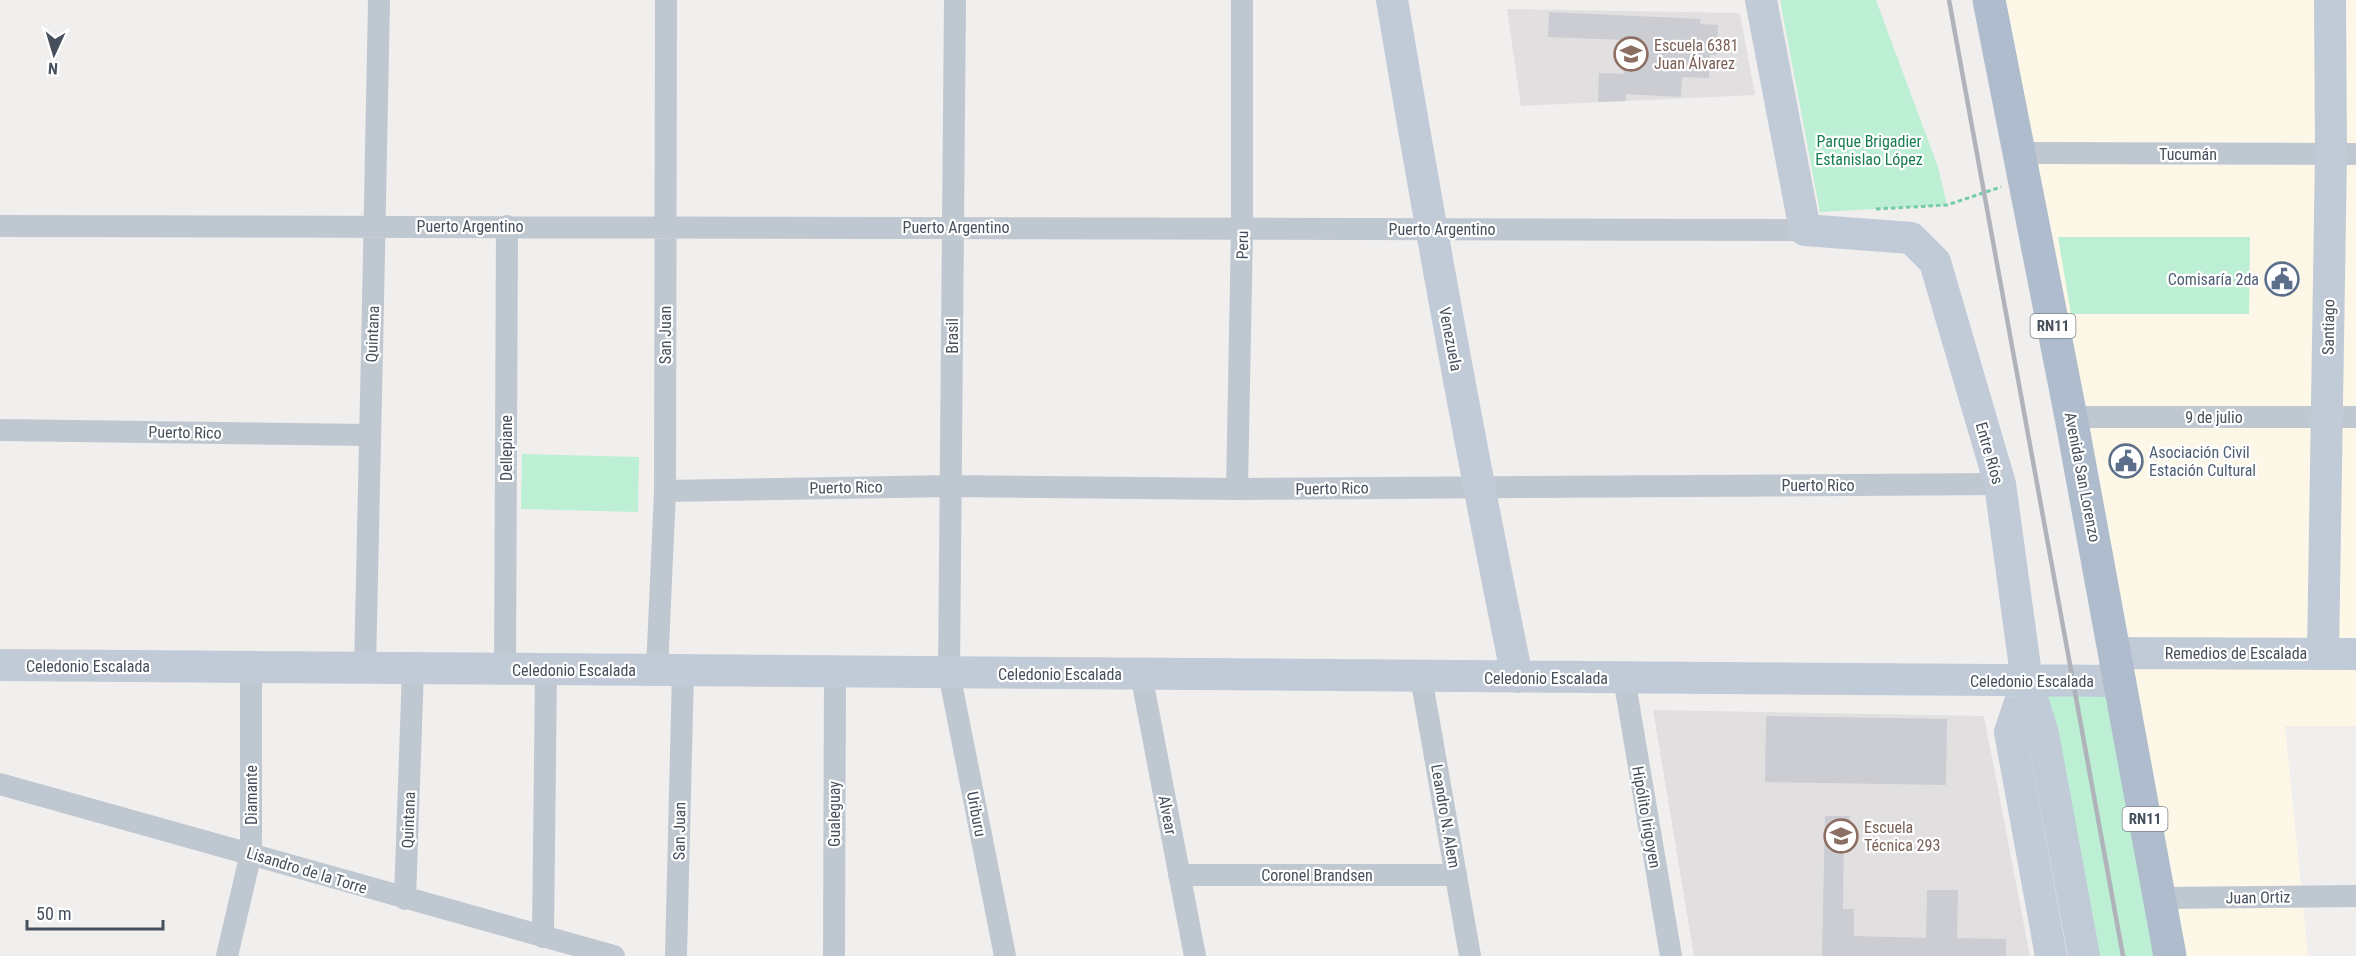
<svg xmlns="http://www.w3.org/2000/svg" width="2356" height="956" viewBox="0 0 2356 956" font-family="'Roboto Condensed',sans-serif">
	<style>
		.commercial { fill: #fcf7e7 }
		.education { fill: #e2dfe0 }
		.green { fill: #bcefd3 }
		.building { fill: #cbcdd3 }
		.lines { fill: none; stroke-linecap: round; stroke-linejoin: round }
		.path { stroke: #74cda6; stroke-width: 3; stroke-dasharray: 4.5 3; stroke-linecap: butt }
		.street { stroke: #bfc8d0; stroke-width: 22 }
		.secondary { stroke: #c1cad7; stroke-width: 32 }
		.primary { stroke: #aebccd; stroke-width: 33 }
		.rail { stroke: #b0b3b9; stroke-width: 4.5 }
		.labels { text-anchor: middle; stroke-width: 4.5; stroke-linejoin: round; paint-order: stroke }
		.shield { fill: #fff; stroke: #7e848d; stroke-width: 1.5 }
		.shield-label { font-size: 15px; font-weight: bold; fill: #46505c }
		.education-label { font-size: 16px; fill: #785e54; stroke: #fff; text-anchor: start }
		.park-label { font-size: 16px; fill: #177d50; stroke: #fff }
		.street-label { font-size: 16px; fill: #46505c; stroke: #fff }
		.service-label { font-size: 16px; fill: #4e5e75; stroke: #fff; text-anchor: end }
	</style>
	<rect width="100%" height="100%" fill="#f1eeee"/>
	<!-- commercial -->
	<path class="commercial" d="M1991,0H2356V726H2285L2308,956H2168Z"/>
	<!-- education -->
	<path class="education" d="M1507,9L1740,13L1755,95L1521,106Z
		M1653,710L1984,716L2030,956H1694Z"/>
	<!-- green -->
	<path class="green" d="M1780,0H1876L1938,167L1947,205L1820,212Z
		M2058,237H2250L2249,314H2071Z
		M522,454L639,457L638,512L521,509Z
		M2120,681L2170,956H2084L2027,682Z"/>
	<!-- building -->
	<path class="building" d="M1549,12L1701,19L1700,24L1718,25L1717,55H1710L1709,78L1682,77L1681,97L1626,94V101L1598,102L1599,73L1624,74L1626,40L1548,37Z
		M1766,716L1947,719L1946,785L1765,782Z
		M1825,816H1850V832H1844L1843,909H1854V936L1926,938L1927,890H1958L1957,938L2006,939V956H1822Z"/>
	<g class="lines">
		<!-- path -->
		<path class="path" d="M1876,209L1947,205L2001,187"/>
		<!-- street -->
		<path class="street" d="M955,0L949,673L1005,956
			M2020,153L2356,154
			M0,226L1805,230
			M2071,417H2356
			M0,430L369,435
			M1237,489L1242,230V0
			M665,491L952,486L1237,489L2000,484
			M365,668C369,445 376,223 379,0
			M505,669L507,226
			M657,670L665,491L666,0
			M1141,674L1195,956
			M1421,677L1470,956
			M1624,678L1671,956
			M0,784L614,956
			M1179,875H1456
			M2160,898L2356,896
			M405,899L413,669
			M543,937L546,670
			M227,956L251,853V667
			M676,956L683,671
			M834,956L835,672"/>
		<!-- secondary -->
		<path class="secondary" d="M1392,0C1430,227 1471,452 1517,677
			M1761,0L1805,230L1911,238L1935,262L2000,484L2027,682L2043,734L2084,956
			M2116,653L2356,654
			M2323,654L2331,154L2330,0
			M0,665L2120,681
			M2027,682L2010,732L2051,956"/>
		<!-- primary -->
		<path class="primary" d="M1989,0L2071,417L2170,956"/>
		<!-- rail -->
		<path class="rail" d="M1949,0L2123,956"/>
	</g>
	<!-- icons -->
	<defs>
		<symbol id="school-ring" viewBox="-11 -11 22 22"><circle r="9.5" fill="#fff" stroke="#8d6e63" stroke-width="1.5"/><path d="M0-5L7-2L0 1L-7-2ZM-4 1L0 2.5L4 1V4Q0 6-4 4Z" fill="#8d6e63"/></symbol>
		<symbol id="civic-ring" viewBox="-11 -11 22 22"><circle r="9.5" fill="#fff" stroke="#5c6f8a" stroke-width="1.5"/><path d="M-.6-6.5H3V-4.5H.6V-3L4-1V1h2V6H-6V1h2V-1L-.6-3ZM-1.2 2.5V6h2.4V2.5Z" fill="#5c6f8a"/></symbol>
	</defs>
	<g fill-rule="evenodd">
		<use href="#school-ring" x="1612" y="35" width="38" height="38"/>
		<use href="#civic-ring" x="2263" y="260" width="38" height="38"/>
		<use href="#civic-ring" x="2107" y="442" width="38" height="38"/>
		<use href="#school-ring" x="1822" y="817" width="38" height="38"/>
	</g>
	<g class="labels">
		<!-- shield labels -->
		<g class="shield">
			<rect x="2030.5" y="314" width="45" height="24" rx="4.5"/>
			<rect x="2122.5" y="807" width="45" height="24" rx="4.5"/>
		</g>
		<g class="shield-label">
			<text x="2053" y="331">RN11</text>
			<text x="2145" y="824">RN11</text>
		</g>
		<!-- education labels -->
		<g class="education-label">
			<text x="1654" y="51">Escuela 6381<tspan x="1654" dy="18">Juan Álvarez</tspan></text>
			<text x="1864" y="833">Escuela<tspan x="1864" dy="18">Técnica 293</tspan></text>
		</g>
		<!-- park labels -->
		<g class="park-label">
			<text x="1869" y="147">Parque Brigadier<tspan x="1869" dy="18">Estanislao López</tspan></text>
		</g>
		<!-- street labels -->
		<g class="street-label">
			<text x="2188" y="160">Tucumán</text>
			<text x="470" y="232">Puerto Argentino</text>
			<text x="956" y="233">Puerto Argentino</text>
			<text x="1442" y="235">Puerto Argentino</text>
			<text transform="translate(1242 245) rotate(-89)" y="6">Peru</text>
			<text transform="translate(2328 327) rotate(-89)" y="6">Santiago</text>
			<text transform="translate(372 334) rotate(-88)" y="6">Quintana</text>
			<text transform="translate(665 335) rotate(-90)" y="6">San Juan</text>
			<text transform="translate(952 336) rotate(-90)" y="6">Brasil</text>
			<text transform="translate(1451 339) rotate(79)" y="6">Venezuela</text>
			<text x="2214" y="423">9 de julio</text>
			<text transform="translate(185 432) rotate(1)" y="6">Puerto Rico</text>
			<text transform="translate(506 448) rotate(-90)" y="6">Dellepiane</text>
			<text transform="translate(1990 453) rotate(74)" y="6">Entre Ríos</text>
			<text transform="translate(2083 477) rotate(79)" y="6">Avenida San Lorenzo</text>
			<text x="1818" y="491">Puerto Rico</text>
			<text transform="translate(846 487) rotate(-1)" y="6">Puerto Rico</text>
			<text transform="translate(1332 488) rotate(-1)" y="6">Puerto Rico</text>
			<text x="2236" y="659">Remedios de Escalada</text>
			<text x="88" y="672">Celedonio Escalada</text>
			<text x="574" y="676">Celedonio Escalada</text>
			<text x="1060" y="680">Celedonio Escalada</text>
			<text x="1546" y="684">Celedonio Escalada</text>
			<text x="2032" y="687">Celedonio Escalada</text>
			<text transform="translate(251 795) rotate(-90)" y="6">Diamante</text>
			<text transform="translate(834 814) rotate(-90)" y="6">Gualeguay</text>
			<text transform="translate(977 814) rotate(79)" y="6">Uriburu</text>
			<text transform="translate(1168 815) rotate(79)" y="6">Alvear</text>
			<text transform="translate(1446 816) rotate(80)" y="6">Leandro N. Alem</text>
			<text transform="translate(1647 817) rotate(80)" y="6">Hipólito Irigoyen</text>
			<text transform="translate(408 820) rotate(-88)" y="6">Quintana</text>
			<text transform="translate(679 831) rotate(-89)" y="6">San Juan</text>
			<text transform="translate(307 870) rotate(17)" y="6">Lisandro de la Torre</text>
			<text x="1317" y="881">Coronel Brandsen</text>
			<text transform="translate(2258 897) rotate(-1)" y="6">Juan Ortiz</text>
		</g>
		<!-- service labels -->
		<g class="service-label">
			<text x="2259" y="285">Comisaría 2da</text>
			<text x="2149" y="458" text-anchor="start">Asociación Civil<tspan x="2149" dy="18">Estación Cultural</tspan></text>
		</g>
	</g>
	<!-- north arrow -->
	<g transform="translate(54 54) rotate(184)" stroke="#ffffff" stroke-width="4.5" paint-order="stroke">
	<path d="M0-4.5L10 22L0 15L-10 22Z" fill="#46505c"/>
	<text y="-9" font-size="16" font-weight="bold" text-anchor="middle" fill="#46505c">N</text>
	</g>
	<!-- scale -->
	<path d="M27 920v9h136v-9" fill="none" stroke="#46505c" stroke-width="3"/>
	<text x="36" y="920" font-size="18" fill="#46505c" stroke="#ffffff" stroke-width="4.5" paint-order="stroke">50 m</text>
</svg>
